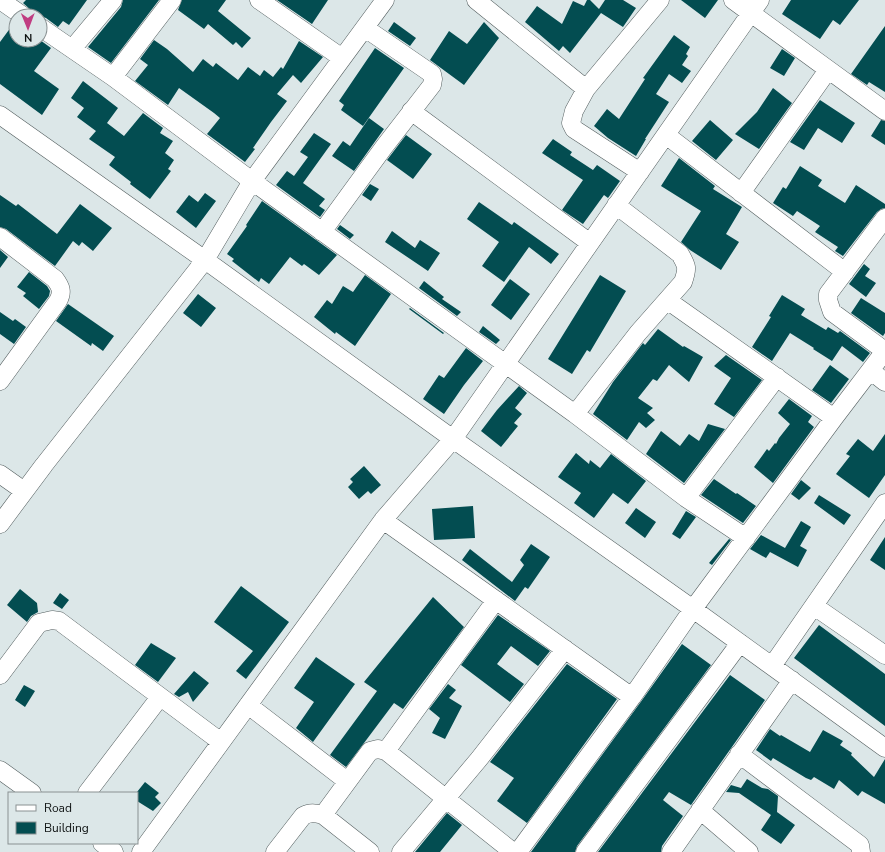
<svg xmlns="http://www.w3.org/2000/svg" width="885" height="852" viewBox="0 0 885 852" font-family="'Nunito Sans',sans-serif">
	<style>
		.building { fill: #034d51 }
		.lines { fill: none; stroke-linecap: round; stroke-linejoin: round }
		.minor-casing { stroke: #545e5f; stroke-width: 19 }
		.minor { stroke: #fff; stroke-width: 18 }
	</style>
	<rect width="100%" height="100%" fill="#dce7e8"/>
	<!-- building -->
	<path class="building" d="M26,0H87L69,25L63,21L58,27L46,18L40,16H33L32,11L23,3Z
		M123,0H159L111,63L88,47L121,7Z
		M182,0H226L218,11L251,38L242,48L236,42L233,45L208,24L204,29L178,10Z
		M277,0H328L312,24Z
		M587,0H590L599,9L605,0H623L636,8L623,27L601,13L570,53L563,46L559,51L525,22L537,6L562,24L573,1L584,6Z
		M681,0H718L705,18Z
		M791,0H859L840,25L833,20L820,39L782,14Z
		M394,22L416,38L410,46L388,31Z
		M484,22L499,38L464,85L430,60L449,31L467,44Z
		M14,23L16,24V40H40L51,48L34,71L59,89L42,115L0,84V42Z
		M885,26V92L869,82L867,85L851,74Z
		M674,35L690,47L686,54L688,56L682,65L691,71L682,83L669,74L656,94L669,102L645,139H646L636,156L608,138L594,126L607,109L619,119L645,79L643,78Z
		M154,40L167,49L193,72L203,59L213,67L216,63L238,80L248,67L260,76L264,70L273,77L281,67L283,69L299,41L323,57L301,83L293,75L277,94L287,101L271,122L253,148L255,149L245,162L207,134L220,118L214,113L179,88L168,105L135,81L148,65L140,59Z
		M375,48L404,68L363,126L341,110L344,105L339,101Z
		M782,49L795,58L784,76L770,68Z
		M83,81L118,108L107,123L124,136L143,113L163,128L160,133L173,141L165,153L174,160L168,169L171,171L150,199L130,184L131,182L109,165L115,157L89,139L96,131L77,117L84,108L71,98Z
		M773,88L792,103L759,149L735,134L757,112Z
		M820,100L855,123L842,143L818,128L804,150L790,142Z
		M369,118L384,129L354,171L332,156L343,141L350,146Z
		M710,120L733,140L716,160L692,141Z
		M881,120L885,121V145L871,136Z
		M314,133L331,144L303,183L325,199L319,206L325,210L320,217L276,185L287,171L294,176L308,157L300,152Z
		M406,135L432,154L413,179L387,160Z
		M553,139L572,152L570,155L593,170L597,165L620,181L608,198L604,195L583,224L562,210L583,180L542,153Z
		M679,158L715,186L713,189L742,207L726,234L739,242L721,270L690,250L681,242L701,211L661,186Z
		M800,166L822,180L818,186L845,203L856,185L885,204V208L881,209L877,212L843,256L835,251L838,247L815,232L820,226L797,211L793,216L773,203L783,187L786,189Z
		M370,184L379,189L371,201L362,195Z
		M205,193L216,201L196,228L176,212L189,195L198,202Z
		M0,195L16,206L18,204L57,234L80,204L112,228L93,251L82,242L79,246L73,241L55,266L6,229L0,227Z
		M262,201L337,255L319,275L304,264L302,266L290,257L269,284L261,278L259,282L232,261L234,259L227,254L247,226L246,225Z
		M479,202L512,225L514,222L559,254L551,264L529,247L504,282L482,266L499,242L467,219Z
		M340,225L354,235L350,239L337,229Z
		M392,231L415,248L420,240L440,253L428,271L385,242Z
		M0,250L8,257L0,268Z
		M864,264L870,269L865,276L876,283L866,297L849,284Z
		M29,272L47,286L50,291L49,296L39,309L23,296L26,293L17,287Z
		M365,275L391,294L355,346L336,332L335,334L314,317L327,300L332,304L343,286L353,292Z
		M600,275L626,291L590,352L587,350L572,374L548,359Z
		M510,279L530,294L511,320L491,305Z
		M424,281L444,297L442,299L461,312L457,316L419,288Z
		M198,294L216,308L201,327L183,313Z
		M782,295L805,309L801,315L826,330L828,327L838,333L840,331L870,353L863,362L842,346L832,361L813,349L814,348L790,333L772,361L752,347L771,317L769,316Z
		M861,298L885,313V333L883,336L851,313Z
		M68,304L114,336L103,351L92,343L91,346L56,321Z
		M410,308L444,333L443,334L409,309Z
		M0,312L13,321L15,319L26,327L14,344L0,334Z
		M483,326L500,340L496,344L479,332Z
		M658,329L683,347L684,346L703,357L689,382L669,365L657,381L653,379L638,398L653,408L647,413L655,420L646,428L639,422L627,440L593,414L613,382L643,343L645,345Z
		M466,348L483,361L464,385L444,414L423,399L439,375L444,378Z
		M726,355L762,380L734,417L714,404L731,378L714,366Z
		M830,365L849,379L831,403L812,390Z
		M519,386L527,393L515,408L522,414L514,423L518,426L501,447L481,431L497,410Z
		M789,399L812,416L808,422L814,427L773,483L754,467L767,449L769,451L775,443L776,444L779,438L790,424L778,413Z
		M708,424L725,429L684,483L646,454L661,431L680,446L689,434L699,441Z
		M885,434V475L869,498L836,474L850,456L846,454L858,439L873,451Z
		M576,453L589,464L590,460L600,468L611,454L646,481L628,504L613,493L594,518L574,503L581,493L558,477Z
		M364,466L381,485L371,494L368,491L359,499L348,487L353,482L350,479Z
		M714,479L736,494L737,493L756,506L743,523L701,495Z
		M801,480L811,488L799,500L791,494Z
		M819,495L851,515L844,525L814,503Z
		M473,506L475,538L434,540L432,509Z
		M636,508L656,522L645,538L625,523Z
		M686,511L696,517L680,539L672,534Z
		M801,521L811,527L800,546L807,550L798,567L770,552L766,558L750,549L761,535L785,548Z
		M885,537V570L870,560Z
		M729,539L731,540L712,565L709,563Z
		M531,544L550,557L528,589L525,587L515,601L462,560L470,549L512,582L524,565L520,560Z
		M241,586L289,622L246,679L236,671L253,651L214,622Z
		M20,589L37,603L38,612L31,616L27,622L7,605Z
		M60,593L69,600L62,609L53,603Z
		M433,597L464,627L403,709L394,703L346,767L330,755L377,691L364,682Z
		M498,615L550,651L538,666L511,646L497,664L524,684L510,702L461,665Z
		M819,625L885,674V726L794,658Z
		M151,643L176,658L158,682L135,665Z
		M682,644L711,665L577,846L575,852H531L640,703Z
		M316,657L355,684L313,742L296,728L314,702L294,688Z
		M567,664L617,699L527,823L497,801L514,778L490,762Z
		M194,671L209,683L193,702L188,692L179,697L174,694Z
		M730,675L765,700L691,805L669,792L663,800L683,816L662,846L661,852H598Z
		M448,684L456,690L449,698L462,706L445,739L432,733L440,718L429,709Z
		M24,685L35,691L25,707L15,700Z
		M770,729L780,736L781,735L810,752L823,730L843,741L840,745L852,753L851,755L874,777L885,759V804L862,791L858,796L839,780L834,789L814,777L811,780L806,778L773,758L771,761L756,750Z
		M747,779L762,788L768,789L778,796L777,812L795,825L781,844L761,830L771,815L739,793L726,792L731,785L741,788Z
		M145,782L159,793L155,797L161,803L153,811L137,801V792Z
		M447,813L462,825L440,852H415Z"/>
	<g class="lines">
		<defs>
			<path id="minor" d="M0,0L23,16
				M259,0L342,58
				M476,0L586,89
				M733,0L885,111
				M40,27L113,77L252,181L575,414L686,498L746,538
				M72,49L113,0
				M113,77L172,0
				M411,111L590,243
				M0,115L205,260L453,439L693,609L885,748
				M666,135L845,272
				M640,172L574,129L571,123L574,111L586,89L660,0
				M741,193L828,70
				M885,218L828,294V300L832,312L885,351
				M322,232L384,147L432,85L433,79L432,74L365,28
				M0,237L55,279C61,287 63,292 58,301L0,381
				M667,300L834,418
				M871,371L885,382
				M575,414L638,333L683,282C688,268 687,266 680,254L616,205
				M0,474L24,491
				M686,498L777,377
				M383,520L632,697
				M0,524L44,465L205,260L252,181L385,0
				M814,606L885,655
				M772,666L885,503
				M0,675L39,623L52,620L59,621L221,742
				M248,705L347,781
				M386,751L496,600
				M739,754L860,845L861,852
				M0,770L32,793
				M87,793L160,697
				M700,810L749,852
				M323,815L370,751L378,749L386,751L513,852
				M102,843L114,852
				M141,852L383,520L453,439L760,0
				M275,852L303,816C310,812 315,813 323,815L370,852
				M401,852L479,759L565,649
				M518,852L632,697L693,609L834,418L885,351
				M585,852L740,643
				M671,852L792,680"/>
		</defs>
		<!-- minor casing -->
		<use href="#minor" class="minor-casing"/>
		<!-- minor -->
		<use href="#minor" class="minor"/>
	</g>
	<!-- legend -->
	<rect x="8" y="792" width="130" height="52" fill="#dce7e8" stroke="#899192"/>
	<rect x="16" y="805" width="20" height="6" fill="#ffffff" stroke="#899192"/>
	<text x="44" y="812" font-size="12" fill="#0d1111">Road</text>
	<rect x="16" y="822" width="20" height="12" fill="#034d51" stroke="#899192"/>
	<text x="44" y="832" font-size="12" fill="#0d1111">Building</text>
	<!-- north arrow -->
	<g transform="translate(28 28) rotate(179)"><circle r="19" fill="#dce7e8" stroke="#899192"/>
	<path d="M0-3L7 15L0 10L-7 15Z" fill="#c03d82"/>
	<text y="-6" font-size="11" font-weight="bold" text-anchor="middle" fill="#0d1111">N</text>
	</g>
</svg>
